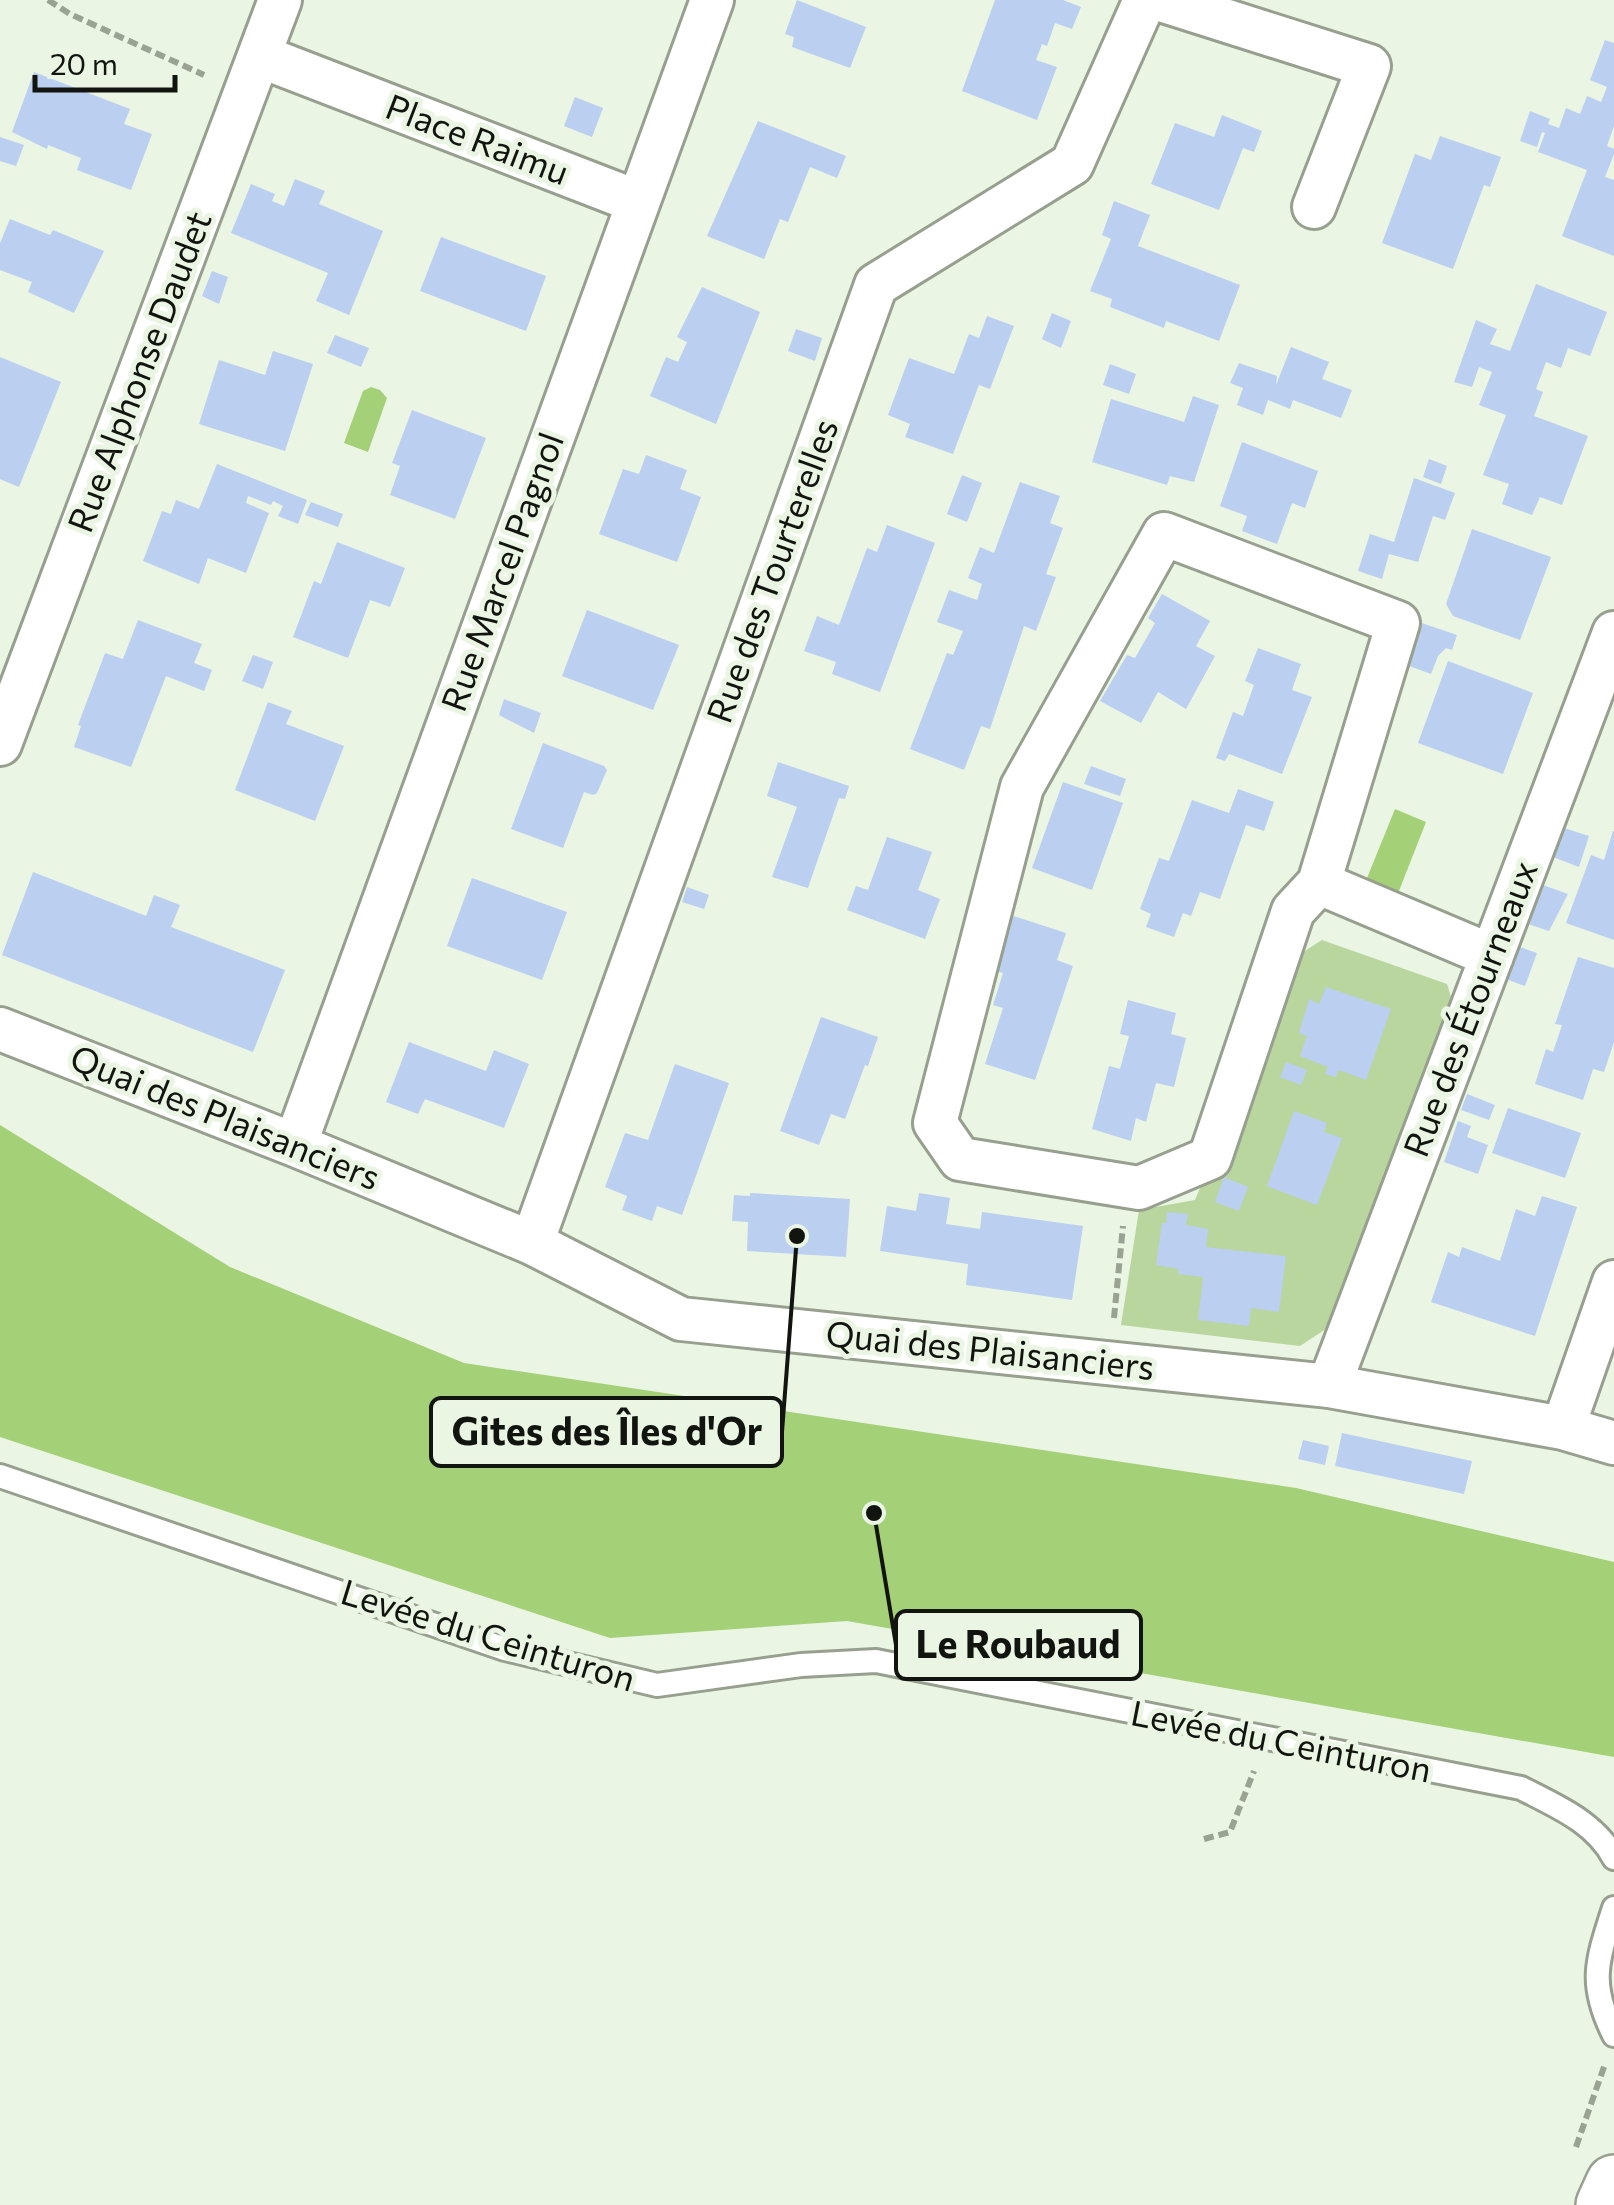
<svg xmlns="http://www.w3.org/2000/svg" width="1614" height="2205" viewBox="0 0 1614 2205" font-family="Commissioner,sans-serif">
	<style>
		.green { fill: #b8d69d }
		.water { fill: #a4d077 }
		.building { fill: #bbcff0 }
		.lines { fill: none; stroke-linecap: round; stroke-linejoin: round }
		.lane-casing { stroke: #979f8f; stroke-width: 28 }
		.street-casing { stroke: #979f8f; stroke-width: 48 }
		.secondary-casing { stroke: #979f8f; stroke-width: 60 }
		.path { stroke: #9aa294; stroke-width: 6; stroke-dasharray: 10 5; stroke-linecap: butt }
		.lane { stroke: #fff; stroke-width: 22 }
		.street { stroke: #fff; stroke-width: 42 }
		.secondary { stroke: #fff; stroke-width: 55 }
		.labels { text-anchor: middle; stroke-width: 10; stroke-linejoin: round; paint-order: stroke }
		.street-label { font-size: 35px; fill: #12150f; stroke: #ebf5e3 }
		.leader { fill: none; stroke: #12150f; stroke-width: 4 }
		.callout-dot { fill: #12150f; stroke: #ebf5e3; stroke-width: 4 }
		.callout { fill: #ebf5e3; stroke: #12150f; stroke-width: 4 }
		.callout-label { font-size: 38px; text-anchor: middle; font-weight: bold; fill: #12150f }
	</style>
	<rect width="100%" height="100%" fill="#ebf5e3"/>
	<!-- green -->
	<path class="green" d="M1322,940L1447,984L1456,1013L1341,1319L1300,1346L1121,1325L1139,1210L1195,1200L1300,954Z"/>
	<!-- water -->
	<path class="water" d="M371,387L380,390L387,398L368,452L344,443L363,391Z
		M1395,809L1426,822L1397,896L1365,883Z
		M0,1125L230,1267L464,1363L1296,1488L1614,1562V1757L847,1621L610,1638L0,1437Z"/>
	<!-- building -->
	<path class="building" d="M797,0L866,27L850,68L792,47L794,37L785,34Z
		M995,0H1063L1081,7L1072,29L1055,23L1047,46L1042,44L1036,60L1057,67L1037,120L962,91Z
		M1605,40L1614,43V126L1607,146L1614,149V154L1605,177L1614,180V256L1562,236L1587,170L1538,152L1545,133L1542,132L1537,147L1520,141L1530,111L1550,119L1548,124L1559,128L1566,108L1580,114L1587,96L1601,102L1607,87L1590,80Z
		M34,72L130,109L124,124L152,134L131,190L77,170L81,158L48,145L47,149L12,132Z
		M575,97L603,108L592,137L564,126Z
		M1222,115L1262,131L1254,152L1243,148L1219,210L1151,184L1175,123L1214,137Z
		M758,121L846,156L837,178L810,167L788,222L780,219L764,259L707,236Z
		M1440,136L1501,157L1490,187L1484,185L1453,269L1382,243L1415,154L1431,160Z
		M0,137L24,145L16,166L0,161Z
		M295,179L325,191L319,204L383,231L349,315L316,301L328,273L231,233L251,184L275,194L272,201L284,206Z
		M1114,201L1150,215L1138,246L1240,285L1219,341L1166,321L1164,328L1110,307L1112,299L1090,291L1111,239L1102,235Z
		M10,219L50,235L53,230L104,251L74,313L28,292L32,282L0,270V243Z
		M441,237L546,276L526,331L420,291Z
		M212,271L228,277L219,304L202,296Z
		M1536,284L1607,312L1590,356L1568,348L1561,368L1546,362L1536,389L1543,392L1534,416L1588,436L1562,505L1540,497L1532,515L1502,504L1509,484L1483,475L1506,415L1479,405L1492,372L1479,367L1472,387L1454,382L1476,320L1497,329L1490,344L1510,351Z
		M702,287L760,312L716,424L650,396L666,357L678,362L687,342L677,337Z
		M1052,313L1071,321L1061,348L1042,339Z
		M987,316L1014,326L990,389L979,385L953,454L905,437L910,424L888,415L909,358L954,374L969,334L979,338Z
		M796,329L822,338L815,361L788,351Z
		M335,335L369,348L361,367L327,353Z
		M1291,347L1329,362L1322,379L1352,390L1341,418L1293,400L1290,409L1268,400L1263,415L1237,405L1243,388L1230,383L1239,363L1277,376L1276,385Z
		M273,351L313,364L285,451L199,424L219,360L265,375Z
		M0,357L61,382L19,487L0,479Z
		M1110,364L1136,374L1129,394L1103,385Z
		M1193,396L1219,405L1194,482L1170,476L1167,485L1092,462L1111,399L1184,422Z
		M412,410L486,438L455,519L390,495L400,466L392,463Z
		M1242,442L1318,471L1305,508L1292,503L1277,544L1242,531L1247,516L1220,506Z
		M646,455L687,470L680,489L701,497L677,562L599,534L623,469L639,474Z
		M1429,459L1447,466L1441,484L1423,477Z
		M217,464L307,500L298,524L278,516L283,506L273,501L271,505L248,496L246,503L269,513L246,573L208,558L199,584L143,561L162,511L171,514L176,500L199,509Z
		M962,475L982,483L967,522L947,514Z
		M1414,478L1455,493L1445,520L1433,516L1418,562L1389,554L1382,579L1358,571L1370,534L1394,542Z
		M1020,482L1060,496L1050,523L1063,528L1046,574L1056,577L1036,631L1024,626L990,729L981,726L964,770L910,749L947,653L953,655L963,631L937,622L949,590L977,600L982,584L968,578L980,547L994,553Z
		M311,502L343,514L338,527L305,515Z
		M887,525L935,543L880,692L832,674L836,662L804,651L817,616L839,625L867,548L877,552Z
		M1472,529L1551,557L1520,640L1453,616L1446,604Z
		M337,542L405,568L390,607L370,600L348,658L293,637L314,581L321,584Z
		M1162,594L1210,621L1196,646L1215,656L1186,709L1158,692L1141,723L1100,701L1127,655L1135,658L1155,623L1148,618Z
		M587,610L679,645L653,710L562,676Z
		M1410,619L1457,635L1452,650L1446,648L1438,656L1431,674L1404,664Z
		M138,620L202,644L194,663L212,670L204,691L166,676L131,767L74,747L81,726L78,725L105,653L123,659Z
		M1258,648L1301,664L1292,690L1312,697L1282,774L1229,754L1225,761L1216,758L1233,712L1243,716L1254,685L1245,681Z
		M253,655L273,662L263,689L242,681Z
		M1448,661L1533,693L1503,774L1418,743Z
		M504,699L541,713L534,733L499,715Z
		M268,702L292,711L286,724L344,746L315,821L235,790Z
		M543,743L604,766L607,770L597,793L593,795L584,792L563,848L511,829Z
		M778,762L849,786L845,799L839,798L808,888L772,877L797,807L767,796Z
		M1091,766L1126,779L1120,796L1084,784Z
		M1063,782L1123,803L1092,890L1032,868Z
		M1238,789L1274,802L1264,831L1246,825L1220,899L1200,892L1191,916L1183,913L1174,937L1146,927L1151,914L1140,909L1159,858L1169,861L1192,800L1229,813Z
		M1564,828L1589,836L1579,867L1553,857Z
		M1613,831H1614V940L1566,923L1591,855L1604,860Z
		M887,837L932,852L918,890L940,899L925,939L847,910L856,886L868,890Z
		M33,872L146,916L154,895L180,905L171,927L285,970L253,1052L2,955Z
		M472,878L567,912L542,980L447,946Z
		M1543,885L1568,894L1549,931L1528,924Z
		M687,887L709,895L704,909L682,902Z
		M1001,912L1066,933L1057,960L1073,966L1035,1080L985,1064L1003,1008L993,1005L1003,973L982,966Z
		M1520,947L1537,953L1525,986L1508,980Z
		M1578,957L1614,968V1042L1604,1072L1593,1069L1583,1100L1535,1084L1546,1049L1553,1052L1562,1025L1555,1024Z
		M1326,987L1391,1009L1366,1080L1339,1070L1336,1077L1325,1074L1328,1067L1300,1056L1307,1036L1299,1033L1309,999L1319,1004Z
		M1128,1000L1176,1013L1171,1034L1186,1038L1174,1087L1156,1083L1146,1122L1136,1118L1131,1141L1092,1129L1109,1066L1120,1069L1129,1036L1120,1034Z
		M821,1017L878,1037L868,1066L865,1065L845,1119L831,1114L819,1145L780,1131Z
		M409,1042L486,1071L494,1050L529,1064L504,1128L425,1099L418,1114L386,1102Z
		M1286,1062L1307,1070L1301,1085L1280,1077Z
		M675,1064L729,1083L682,1215L657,1206L652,1221L622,1210L627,1196L605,1187L625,1133L648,1140Z
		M1467,1094L1495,1105L1489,1120L1461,1110Z
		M1508,1108L1581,1133L1565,1178L1492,1153Z
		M1294,1111L1327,1123L1324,1132L1342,1138L1317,1205L1267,1186Z
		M1458,1121L1471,1126L1467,1137L1488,1145L1478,1174L1444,1162Z
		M1224,1177L1248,1187L1239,1211L1215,1202Z
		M750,1193L850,1199L846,1257L747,1251L748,1222L732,1221L734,1195L750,1196Z
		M919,1193L950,1198L946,1224L980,1229L982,1212L1083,1226L1072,1300L966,1285L968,1264L880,1251L887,1206L916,1211Z
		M1542,1196L1577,1207L1535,1336L1431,1302L1448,1252L1459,1257L1462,1247L1500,1261L1516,1209L1535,1216Z
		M1167,1212L1188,1214L1186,1225L1208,1229L1206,1247L1286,1256L1279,1312L1251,1308L1249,1326L1198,1320L1203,1277L1178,1274L1179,1269L1156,1265L1162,1223H1166Z
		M1342,1433L1472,1461L1464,1494L1335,1466Z
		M1303,1440L1329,1446L1325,1465L1298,1459Z"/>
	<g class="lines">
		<defs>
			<path id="lane" d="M0,1476L505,1649L657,1685L801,1665L876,1661L1521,1788C1556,1806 1595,1822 1614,1858
				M1614,1908C1597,1961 1588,1983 1614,2035"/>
			<path id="street" d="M1161,0L1369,66L1314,207
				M260,56L638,202
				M1164,534L1398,623L1319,883L1293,911L1210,1158L1139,1188L960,1159L935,1123L1022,787Z
				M0,744L280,0
				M1319,883L1492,956
				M0,1029L295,1145L532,1243L681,1319L1329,1386L1563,1428L1614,1443
				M295,1145L712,0
				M532,1243L876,285L1072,164L1145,0
				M1329,1386L1614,633
				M1563,1428L1614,1282"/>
			<path id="secondary" d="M1604,2205L1614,2183"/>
		</defs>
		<!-- lane casing -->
		<use href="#lane" class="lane-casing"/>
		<!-- street casing -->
		<use href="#street" class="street-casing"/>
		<!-- secondary casing -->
		<use href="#secondary" class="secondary-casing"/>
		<!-- path -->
		<path class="path" d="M48,0L70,14L204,75
			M1114,1318L1123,1226
			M1204,1839L1230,1832L1254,1771
			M1576,2147L1605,2064"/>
		<!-- lane -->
		<use href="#lane" class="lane"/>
		<!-- street -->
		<use href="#street" class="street"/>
		<!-- secondary -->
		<use href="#secondary" class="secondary"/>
	</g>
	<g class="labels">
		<!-- street labels -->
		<g class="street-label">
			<text transform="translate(477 140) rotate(21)" y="12">Place Raimu</text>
			<text transform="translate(140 372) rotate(-69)" y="12">Rue Alphonse Daudet</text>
			<text transform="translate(773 571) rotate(-70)" y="12">Rue des Tourterelles</text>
			<text transform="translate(503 572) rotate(-70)" y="12">Rue Marcel Pagnol</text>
			<text transform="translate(1471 1009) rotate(-69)" y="12">Rue des Étourneaux</text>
			<text transform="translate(225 1118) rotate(22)" y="12">Quai des Plaisanciers</text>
			<text transform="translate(990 1351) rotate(6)" y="12">Quai des Plaisanciers</text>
			<text transform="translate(488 1636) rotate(17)" y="12">Levée du Ceinturon</text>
			<text transform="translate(1281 1742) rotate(11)" y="12">Levée du Ceinturon</text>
		</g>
	</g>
	<!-- callouts -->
	<path class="leader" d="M797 1236L782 1432M874 1513L896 1645"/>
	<g class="callout-dot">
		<circle cx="797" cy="1236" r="10"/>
		<circle cx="874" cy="1513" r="10"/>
	</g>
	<g class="callout">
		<rect x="431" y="1398" width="351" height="68" rx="10"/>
		<rect x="896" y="1611" width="245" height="68" rx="10"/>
	</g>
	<g class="callout-label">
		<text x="607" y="1445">Gites des Îles d'Or</text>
		<text x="1018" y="1658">Le Roubaud</text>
	</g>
	<!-- scale -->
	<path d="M35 75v15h140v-15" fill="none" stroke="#12150f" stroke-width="5"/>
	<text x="50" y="75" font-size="30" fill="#12150f" stroke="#ebf5e3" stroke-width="8" paint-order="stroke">20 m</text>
</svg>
